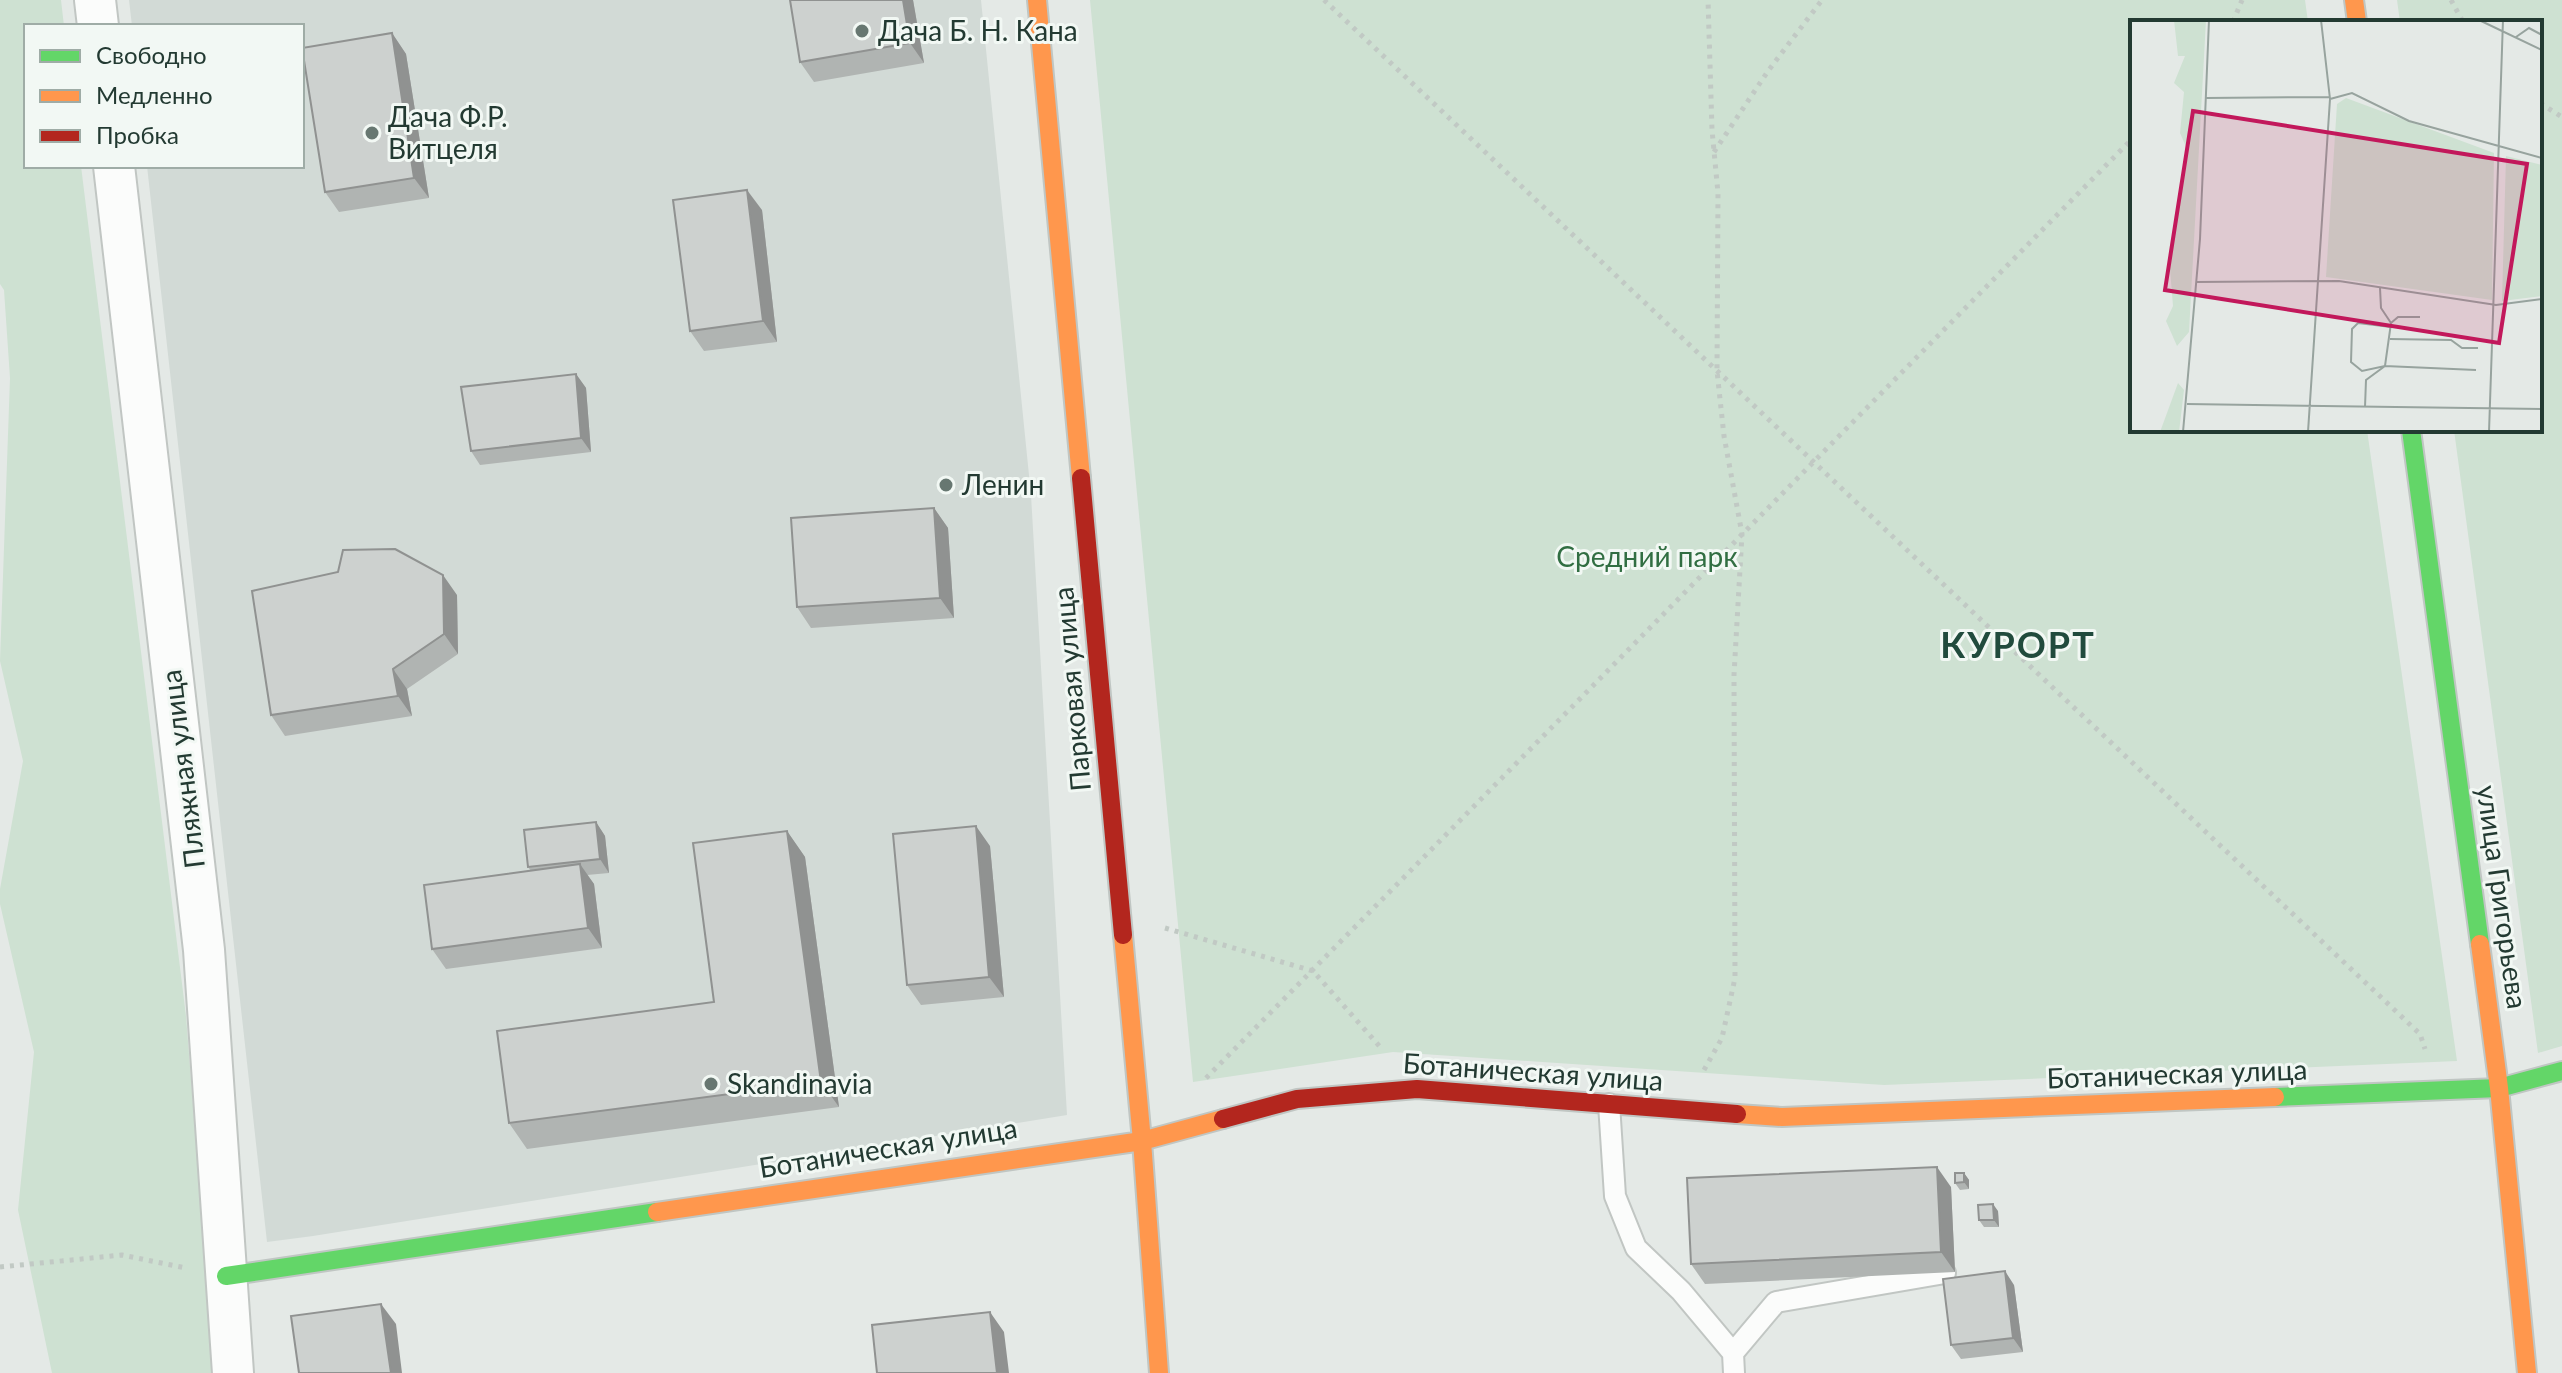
<svg xmlns="http://www.w3.org/2000/svg" width="2562" height="1373" viewBox="0 0 2562 1373" font-family="Lato,sans-serif">
	<style>
		.built { fill: #d2dad6 }
		.green { fill: #cee1d2 }
		.lines { fill: none; stroke-linecap: round; stroke-linejoin: round }
		.lane-casing { stroke: #c1c6c3; stroke-width: 24 }
		.street-casing { stroke: #c1c6c3; stroke-width: 44 }
		.fast-casing { stroke: #c0c6c3; stroke-width: 22 }
		.slow-casing { stroke: #c0c6c3; stroke-width: 22 }
		.jam-casing { stroke: #c0c6c3; stroke-width: 22 }
		.path { stroke: #c1c9c4; stroke-width: 5; stroke-dasharray: 4 6; stroke-linecap: butt }
		.lane { stroke: #fbfcfb; stroke-width: 20 }
		.street { stroke: #fbfcfb; stroke-width: 40 }
		.fast { stroke: #63d668; stroke-width: 18 }
		.slow { stroke: #ff974d; stroke-width: 18 }
		.jam { stroke: #b3261e; stroke-width: 18 }
		.wall { fill: #b0b4b2 }
		.shaded-wall { fill: #909291 }
		.building { fill: #cdd1cf; stroke: #909291; stroke-width: 2 }
		.poi-dot { fill: #677771; stroke: #f2f8f4; stroke-width: 3 }
		.labels { text-anchor: middle; stroke-width: 6; stroke-linejoin: round; paint-order: stroke }
		.poi-label { font-size: 28px; fill: #233a32; stroke: #f2f8f4; text-anchor: start }
		.park-label { font-size: 28px; fill: #316e42; stroke: #f2f8f4 }
		.street-label { font-size: 28px; fill: #233a32; stroke: #f2f8f4 }
		.district-label { font-size: 36px; font-weight: bold; letter-spacing: 2px; fill: #214b3d; stroke: #f2f8f4 }
		.inset-road { fill: none; stroke: #97a39e; stroke-width: 2 }
		.view { fill: #c2185b; fill-opacity: 0.15; stroke: #c2185b; stroke-width: 4 }
		.inset-edge { fill: none; stroke: #233a32; stroke-width: 4 }
	</style>
	<rect width="100%" height="100%" fill="#e4e9e6"/>
	<!-- built -->
	<path class="built" d="M129,0H981L1031,495L1067,1115L313,1236L267,1242L147,166H302V26H132Z"/>
	<!-- green -->
	<path class="green" d="M0,0H61L64,26H26V166H81L186,1016L214,1373H52L18,1210L34,1052L0,904V889L23,761L0,661L10,378L4,290L0,284Z
		M1090,0H2305L2308,22H2132V430H2367L2457,1061L1884,1085L1393,1052L1193,1082Z
		M2397,0H2562V1046L2538,1053L2454,430H2540V22H2400Z"/>
	<g class="lines">
		<defs>
			<path id="lane" d="M1609,1104L1615,1196L1636,1248L1681,1291L1733,1353
				M1734,1373L1733,1353L1776,1302L1945,1273"/>
			<path id="street" d="M95,0L98,26
				M114,166L204,950L233,1373"/>
			<path id="fast" d="M2411,430L2480,944
				M2275,1097L2499,1088L2562,1071
				M226,1276L657,1212"/>
			<path id="slow" d="M1037,0L1081,478
				M2354,0L2357,22
				M1123,935L1142,1141L1159,1373
				M2480,944L2499,1088L2527,1373
				M1737,1114L1782,1117L2275,1097
				M657,1212L1142,1141L1223,1119"/>
			<path id="jam" d="M1081,478L1123,935
				M1223,1119L1297,1099L1417,1089L1737,1114"/>
		</defs>
		<!-- lane casing -->
		<use href="#lane" class="lane-casing"/>
		<!-- street casing -->
		<use href="#street" class="street-casing"/>
		<!-- fast casing -->
		<use href="#fast" class="fast-casing"/>
		<!-- slow casing -->
		<use href="#slow" class="slow-casing"/>
		<!-- jam casing -->
		<use href="#jam" class="jam-casing"/>
		<!-- path -->
		<path class="path" d="M1324,0L2420,1034L2425,1049
			M2451,0L2463,22
			M2233,22L2242,0
			M2540,103L2562,117
			M1714,152L1768,71L1822,0
			M1165,928L1313,971L1382,1049
			M1704,1070L1722,1038L1735,978L1734,675L1742,534L1724,436L1717,371L1718,193L1712,130L1708,0
			M1206,1078L2132,139
			M0,1267L122,1255L186,1268"/>
		<!-- lane -->
		<use href="#lane" class="lane"/>
		<!-- street -->
		<use href="#street" class="street"/>
		<!-- fast -->
		<use href="#fast" class="fast"/>
		<!-- slow -->
		<use href="#slow" class="slow"/>
		<!-- jam -->
		<use href="#jam" class="jam"/>
	</g>
	<!-- wall -->
	<path class="wall" d="M790,0H913L924,63L814,82L800,62Z
		M392,33L406,54L429,198L339,212L325,192Z
		M762,210L777,342L704,351L690,331Z
		M576,374L586,388L591,452L480,465L471,451Z
		M934,508L948,528L954,618L811,628L797,607Z
		M457,595L458,654L407,689L412,716L285,736L271,715Z
		M596,822L605,836L609,873L587,875L594,884L602,948L446,969L432,949L531,871L528,867Z
		M787,831L805,857L839,1107L527,1149L509,1123L714,1002Z
		M990,846L1004,997L921,1005L907,985Z
		M1964,1173L1969,1180V1189L1960,1190L1955,1183Z
		M1951,1187L1955,1272L1705,1284L1691,1264Z
		M1998,1211L1999,1227H1984L1979,1220Z
		M2014,1285L2023,1352L1961,1359L1951,1345Z"/>
	<!-- shaded-wall -->
	<path class="shaded-wall" d="M903,0H913L924,63L910,43Z
		M392,33L406,54L429,198L414,178Z
		M747,190L762,210L777,342L763,321Z
		M576,374L586,388L591,452L581,438Z
		M934,508L948,528L954,618L940,598Z
		M443,575L457,595L458,654L444,634Z
		M393,669L407,689L412,716L398,696Z
		M596,822L605,836L609,873L600,859Z
		M976,826L990,846L1004,997L989,977Z
		M787,831L805,857L839,1107L821,1082Z
		M580,864L594,884L602,948L588,928Z
		M1937,1167L1951,1187L1955,1272L1941,1252Z
		M1964,1173L1969,1180V1189L1964,1182Z
		M1993,1204L1998,1211L1999,1227L1994,1220Z
		M2005,1271L2014,1285L2023,1352L2013,1338Z
		M381,1304L396,1324L402,1373H391Z
		M990,1312L1004,1332L1009,1373H997Z"/>
	<!-- building -->
	<path class="building" d="M790,0H903L910,43L800,62Z
		M392,33L414,178L325,192L302,48Z
		M747,190L763,321L690,331L673,200Z
		M576,374L581,438L471,451L461,387Z
		M934,508L940,598L797,607L791,518Z
		M395,549L443,575L444,634L393,669L398,696L271,715L252,591L338,572L343,550Z
		M596,822L600,859L528,867L524,830Z
		M976,826L989,977L907,985L893,834Z
		M787,831L821,1082L509,1123L497,1031L714,1002L693,843Z
		M580,864L588,928L432,949L424,885Z
		M1937,1167L1941,1252L1691,1264L1687,1178Z
		M1955,1173H1964V1182L1955,1183Z
		M1993,1204L1994,1220H1979L1978,1205Z
		M2005,1271L2013,1338L1951,1345L1943,1279Z
		M381,1304L391,1373H299L291,1316Z
		M990,1312L997,1373H877L872,1325Z"/>
	<!-- markers -->
	<g class="poi-dot">
		<circle cx="862" cy="31" r="8"/>
		<circle cx="372" cy="133" r="8"/>
		<circle cx="946" cy="485" r="8"/>
		<circle cx="711" cy="1084" r="8"/>
	</g>
	<g class="labels">
		<!-- poi labels -->
		<g class="poi-label">
			<text x="878" y="41">Дача Б. Н. Кана</text>
			<text x="388" y="127">Дача Ф.Р.<tspan x="388" dy="32">Витцеля</tspan></text>
			<text x="962" y="495">Ленин</text>
			<text x="727" y="1094">Skandinavia</text>
		</g>
		<!-- park labels -->
		<g class="park-label">
			<text x="1647" y="567">Средний парк</text>
		</g>
		<!-- street labels -->
		<g class="street-label">
			<text transform="translate(1072 689) rotate(-95)" y="10">Парковая улица</text>
			<text transform="translate(183 769) rotate(-97)" y="10">Пляжная улица</text>
			<text transform="translate(2502 897) rotate(82)" y="10">улица Григорьева</text>
			<text transform="translate(1533 1072) rotate(4)" y="10">Ботаническая улица</text>
			<text transform="translate(2177 1074) rotate(-2)" y="10">Ботаническая улица</text>
			<text transform="translate(888 1148) rotate(-9)" y="10">Ботаническая улица</text>
		</g>
		<!-- district labels -->
		<g class="district-label">
			<text x="2018" y="658">КУРОРТ</text>
		</g>
	</g>
	<!-- overview -->
	<g transform="translate(2130 20)">
		<rect width="412" height="412" fill="#e4e9e6"/>
		<path d="M44,0H76L59,312L47,326L36,301L43,286L40,249L57,129L50,113L54,72L44,63L55,36H48ZM216,78L364,133L362,280L196,257L207,84ZM376,136L412,145V276L372,281ZM48,363L54,370L49,412H30Z" fill="#cee1d2"/>
		<path class="inset-road" d="M349,0L412,30M386,17L399,8L412,15M76,78L200,77M200,79L222,73L279,101L412,138M66,262L209,261L366,285L412,279M250,268L251,288L261,303M261,307L228,303L222,309L221,342L232,351L255,346L346,350M260,319L321,320L332,328H348M57,384L412,389M235,387L236,360L255,346L261,303L268,297H290M53,412L70,219L79,0M178,412L200,79L191,0M359,412L373,0"/>
		<path class="view" d="M63,91L397,144L369,323L35,270Z"/>
		<rect width="412" height="412" class="inset-edge"/>
	</g>
	<!-- legend -->
	<rect x="24" y="24" width="280" height="144" fill="#f2f8f4" stroke="#9faca6" stroke-width="2"/>
	<rect x="40" y="50" width="40" height="12" fill="#63d668" stroke="#9faca6" stroke-width="2"/>
	<text x="96" y="64" font-size="24" fill="#233a32">Свободно</text>
	<rect x="40" y="90" width="40" height="12" fill="#ff974d" stroke="#9faca6" stroke-width="2"/>
	<text x="96" y="104" font-size="24" fill="#233a32">Медленно</text>
	<rect x="40" y="130" width="40" height="12" fill="#b3261e" stroke="#9faca6" stroke-width="2"/>
	<text x="96" y="144" font-size="24" fill="#233a32">Пробка</text>
</svg>
